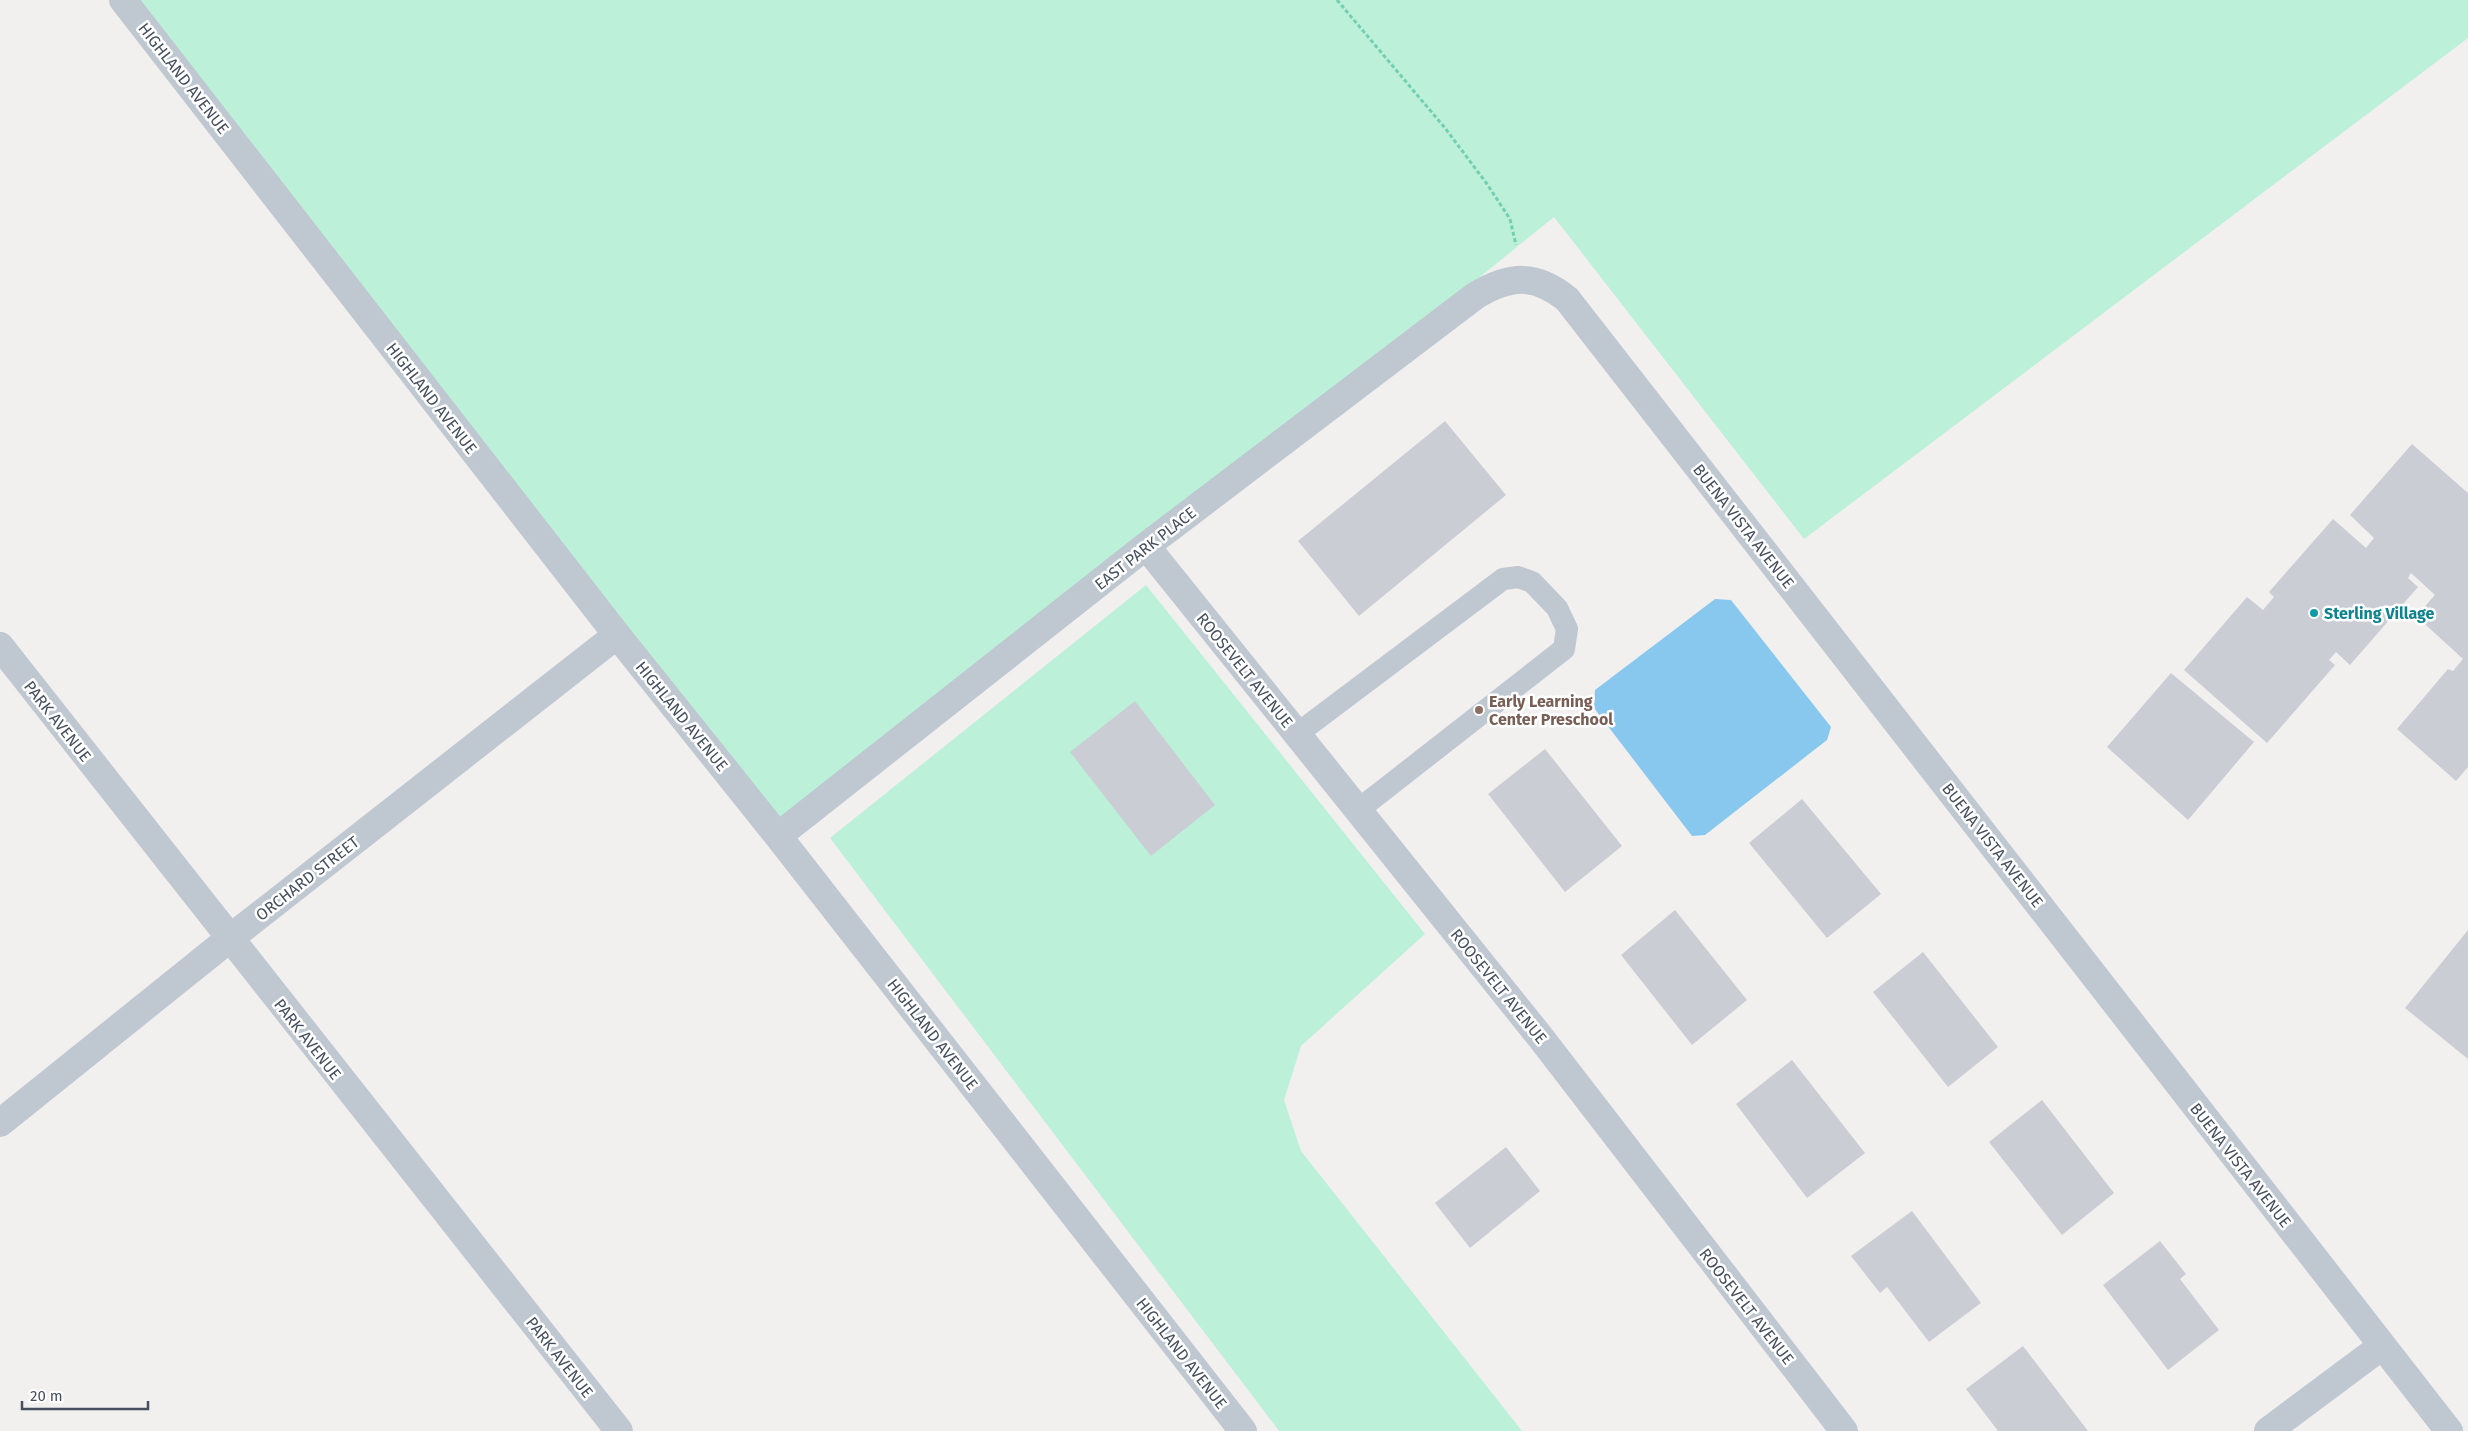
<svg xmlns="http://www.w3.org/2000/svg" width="2468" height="1431" viewBox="0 0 2468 1431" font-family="'Fira Sans',sans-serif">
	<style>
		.green { fill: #bcf0d9 }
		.water { fill: #88c8ef }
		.building { fill: #cbcdd5 }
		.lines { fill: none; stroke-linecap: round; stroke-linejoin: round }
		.path { stroke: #73cfb1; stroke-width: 3; stroke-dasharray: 4 2.5; stroke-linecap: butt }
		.lane { stroke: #bfc7d1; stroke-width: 22 }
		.street { stroke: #bfc7d1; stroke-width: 28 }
		.culture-dot { fill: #0f9aa8; stroke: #fff; stroke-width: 2 }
		.education-dot { fill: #8d6e63; stroke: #fff; stroke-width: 2 }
		.labels { text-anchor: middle; stroke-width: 5; stroke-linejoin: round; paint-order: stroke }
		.street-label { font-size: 16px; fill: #464f5d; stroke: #fff }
		.culture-label { font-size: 16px; font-weight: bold; fill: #0d838f; stroke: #fff; text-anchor: start }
		.education-label { font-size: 16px; font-weight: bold; fill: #785e54; stroke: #fff; text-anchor: start }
	</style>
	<rect width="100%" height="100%" fill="#f2efef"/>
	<!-- green -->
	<path class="green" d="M133,0H2468V38L1804,539L1554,217L955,701L778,836Z
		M1146,585L1425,934L1301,1046L1284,1100L1301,1151L1522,1431H1279L830,838Z"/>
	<!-- water -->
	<path class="water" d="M1715,599L1731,600L1831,727L1827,740L1705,835L1692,836L1594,708L1595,690Z"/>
	<!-- building -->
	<path class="building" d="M1445,421L1506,495L1359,616L1298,541Z
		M2412,444L2468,493V767L2456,781L2397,729L2448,669L2453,671L2463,659L2416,616L2435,595L2411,573L2408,578L2418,587L2350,665L2336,652L2329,660L2335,665L2267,743L2184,670L2247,597L2263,610L2274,597L2269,592L2333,519L2366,548L2374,538L2350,515Z
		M2171,673L2254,742L2188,820L2107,747Z
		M1135,701L1215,805L1151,856L1070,752Z
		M1545,749L1622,846L1565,892L1488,794Z
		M1802,799L1881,894L1827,938L1749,843Z
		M1675,910L1747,1000L1692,1045L1621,955Z
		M2468,930V1059L2405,1008Z
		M1923,952L1998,1047L1948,1087L1873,992Z
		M1792,1060L1865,1153L1807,1198L1736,1104Z
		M2042,1100L2114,1193L2062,1235L1989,1142Z
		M1506,1147L1540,1191L1470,1248L1435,1203Z
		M1912,1211L1981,1303L1929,1342L1887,1287L1880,1293L1851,1256Z
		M2160,1241L2186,1274L2180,1279L2219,1330L2168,1370L2103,1285Z
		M2023,1346L2088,1431H1998L1966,1389Z"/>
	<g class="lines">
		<!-- path -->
		<path class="path" d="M1337,0L1445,128L1487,184L1510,219L1516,245"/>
		<!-- lane -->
		<path class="lane" d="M1297,734L1503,579L1518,577L1532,582L1557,608L1567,629L1564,649L1358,810"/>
		<!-- street -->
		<path class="street" d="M123,0L617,635L778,836L1243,1431
			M1146,546L1541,1038L1844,1431
			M0,646L619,1431
			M778,836L1146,546L1475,296C1510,275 1535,273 1567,299L2449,1431
			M0,1123L229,939L617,635
			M2268,1431L2382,1346"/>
	</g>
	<!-- markers -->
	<circle class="culture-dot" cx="2314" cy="613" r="5"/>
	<circle class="education-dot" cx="1479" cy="710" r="5"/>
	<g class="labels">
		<!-- street labels -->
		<g class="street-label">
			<text transform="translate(184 78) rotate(52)" y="6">HIGHLAND AVENUE</text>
			<text transform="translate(432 398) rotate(52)" y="6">HIGHLAND AVENUE</text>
			<text transform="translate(1744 526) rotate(52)" y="6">BUENA VISTA AVENUE</text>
			<text transform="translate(1145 548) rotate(-38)" y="6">EAST PARK PLACE</text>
			<text transform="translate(1245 670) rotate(51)" y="6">ROOSEVELT AVENUE</text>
			<text transform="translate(682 716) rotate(51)" y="6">HIGHLAND AVENUE</text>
			<text transform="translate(58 721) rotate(52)" y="6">PARK AVENUE</text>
			<text transform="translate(1993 845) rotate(52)" y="6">BUENA VISTA AVENUE</text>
			<text transform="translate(307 878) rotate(-38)" y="6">ORCHARD STREET</text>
			<text transform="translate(1499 986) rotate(51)" y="6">ROOSEVELT AVENUE</text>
			<text transform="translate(933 1034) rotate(52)" y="6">HIGHLAND AVENUE</text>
			<text transform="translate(308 1039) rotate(52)" y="6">PARK AVENUE</text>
			<text transform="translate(2241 1165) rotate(52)" y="6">BUENA VISTA AVENUE</text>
			<text transform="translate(1747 1306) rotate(52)" y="6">ROOSEVELT AVENUE</text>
			<text transform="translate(1182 1353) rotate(52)" y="6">HIGHLAND AVENUE</text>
			<text transform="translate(560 1357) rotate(52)" y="6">PARK AVENUE</text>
		</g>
		<!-- culture labels -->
		<g class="culture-label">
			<text x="2324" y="619">Sterling Village</text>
		</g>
		<!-- education labels -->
		<g class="education-label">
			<text x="1489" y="707">Early Learning<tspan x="1489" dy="18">Center Preschool</tspan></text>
		</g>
	</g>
	<!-- scale -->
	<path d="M22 1401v8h126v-8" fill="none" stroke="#464f5d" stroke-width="2.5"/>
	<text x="30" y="1401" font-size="15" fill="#464f5d" stroke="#ffffff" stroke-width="4" paint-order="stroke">20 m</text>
</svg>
